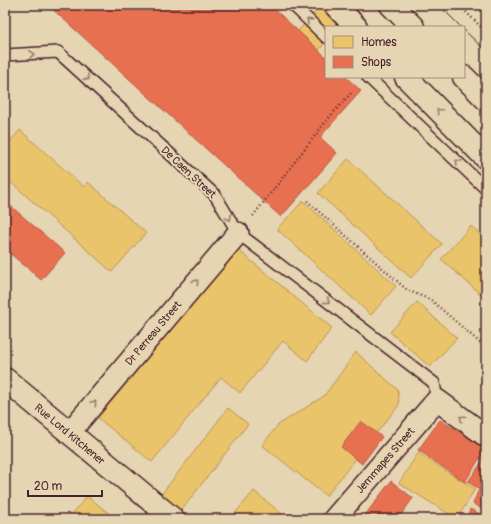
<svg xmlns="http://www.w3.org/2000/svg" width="491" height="524" viewBox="0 0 491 524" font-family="Pangolin,sans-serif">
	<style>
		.homes { fill: #e9c46a; stroke: #b99257 }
		.shops { fill: #e76f51; stroke: #b85746 }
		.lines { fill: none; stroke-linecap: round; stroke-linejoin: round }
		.service-casing { stroke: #4a1f2b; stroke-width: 14 }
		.minor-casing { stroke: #4a1f2b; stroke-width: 24 }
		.primary-casing { stroke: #4a1f2b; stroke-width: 25 }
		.trunk-casing { stroke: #4a1f2b; stroke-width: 25 }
		.path { stroke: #4a1f2b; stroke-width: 2.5; stroke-dasharray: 1 3; stroke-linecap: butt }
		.service { stroke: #e6d5b2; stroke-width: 11 }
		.minor { stroke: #e6d5b2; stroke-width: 21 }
		.primary { stroke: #e6d5b2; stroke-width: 22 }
		.trunk { stroke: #e6d5b2; stroke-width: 22 }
		.tram { stroke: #4a1f2b; stroke-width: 1 }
		.oneway { stroke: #987a6e }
		.labels { text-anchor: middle; stroke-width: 4; stroke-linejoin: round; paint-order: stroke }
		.street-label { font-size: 11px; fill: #4a1f2b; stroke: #e6d5b2 }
	</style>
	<rect width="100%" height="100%" fill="#e6d5b2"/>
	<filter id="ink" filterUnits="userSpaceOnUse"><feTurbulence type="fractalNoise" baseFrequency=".025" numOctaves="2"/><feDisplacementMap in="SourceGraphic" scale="8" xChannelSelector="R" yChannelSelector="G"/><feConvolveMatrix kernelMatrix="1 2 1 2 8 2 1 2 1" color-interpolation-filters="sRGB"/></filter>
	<g filter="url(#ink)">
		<!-- homes -->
		<path class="homes" d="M321,5H360L340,27H326V42L319,50L298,31Z
			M20,130L84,187L88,182L146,233L112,272L5,177V147Z
			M348,159L442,244L411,278L318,193Z
			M303,201L396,286L371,315L277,229Z
			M471,226L486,240V299L441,259Z
			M237,249L332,328L307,361L283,341L240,393L221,377L152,462L98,418Z
			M417,302L457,338L430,367L390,332Z
			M356,352L398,390L399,405L326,496L262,445L278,425L324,396Z
			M228,408L248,424L181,511L160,496Z
			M418,453L475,489L457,519L399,483Z
			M254,491L288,519H230Z
			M87,496L116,519H68Z"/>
		<!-- shops -->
		<path class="shops" d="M48,5H270L326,57V77H346L361,91L320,137L337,153L281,217Z
			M5,201L65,253L41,280L5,249Z
			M440,420L486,448L465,482L418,450Z
			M361,421L382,437L362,464L341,447Z
			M486,456V511L473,504L479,489L468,482Z
			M391,481L413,498L398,519H362Z
			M470,509L486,517V519H467Z"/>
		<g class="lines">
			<defs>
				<path id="service" d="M293,5L326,37
					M5,55L58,52L215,195L238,233L434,383L437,400
					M368,77L486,189"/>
				<path id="minor" d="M69,433L238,233
					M334,519L437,400L486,436"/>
				<path id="primary" d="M5,379L173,519"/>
				<path id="trunk" d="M335,5L356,27
					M391,5L413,27
					M406,77L486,158
					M464,77L486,99"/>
			</defs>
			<!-- service casing -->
			<use href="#service" class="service-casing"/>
			<!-- minor casing -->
			<use href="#minor" class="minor-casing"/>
			<!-- primary casing -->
			<use href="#primary" class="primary-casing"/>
			<!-- trunk casing -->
			<use href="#trunk" class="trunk-casing"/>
			<!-- path -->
			<path class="path" d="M463,9L486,32
				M307,201L407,290L431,300L486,348
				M253,216L327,120L351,93"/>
			<!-- service -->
			<use href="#service" class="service"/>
			<!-- minor -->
			<use href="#minor" class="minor"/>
			<!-- primary -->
			<use href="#primary" class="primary"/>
			<!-- trunk -->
			<use href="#trunk" class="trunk"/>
			<!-- tram -->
			<path class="tram" d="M439,5L461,27
				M484,5L486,7
				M464,30L486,51"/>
		</g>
		<!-- one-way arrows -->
		<defs><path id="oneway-chevron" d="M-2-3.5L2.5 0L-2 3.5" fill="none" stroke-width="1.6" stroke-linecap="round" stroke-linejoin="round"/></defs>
		<g class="oneway">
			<use href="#oneway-chevron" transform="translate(309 21) rotate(-136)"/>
			<use href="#oneway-chevron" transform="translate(32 54) rotate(-3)"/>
			<use href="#oneway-chevron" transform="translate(87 78) rotate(42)"/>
			<use href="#oneway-chevron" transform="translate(439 111) rotate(-135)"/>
			<use href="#oneway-chevron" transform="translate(458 162) rotate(-136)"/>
			<use href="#oneway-chevron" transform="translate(229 218) rotate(59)"/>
			<use href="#oneway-chevron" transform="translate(196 282) rotate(-50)"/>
			<use href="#oneway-chevron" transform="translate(327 301) rotate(37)"/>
			<use href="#oneway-chevron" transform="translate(94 403) rotate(-50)"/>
			<use href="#oneway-chevron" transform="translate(462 418) rotate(-143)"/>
		</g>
	</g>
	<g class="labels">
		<!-- street labels -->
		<g class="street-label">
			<text transform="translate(189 172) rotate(43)" y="4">De Caen Street</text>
			<text transform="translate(153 333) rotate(-50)" y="4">Dr Perreau Street</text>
			<text transform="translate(70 434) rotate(40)" y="4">Rue Lord Kitchener</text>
			<text transform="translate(385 460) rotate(-49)" y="4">Jemmapes Street</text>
		</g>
	</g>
	<!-- margin -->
	<rect width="491" height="524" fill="none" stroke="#e6d5b2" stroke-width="20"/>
	<rect x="10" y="10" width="471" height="504" fill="none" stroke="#4a1f2b" stroke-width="1.5" filter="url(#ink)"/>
	<!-- legend -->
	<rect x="325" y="26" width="140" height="52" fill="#e6d5b2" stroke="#a88c7c"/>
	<rect x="333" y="36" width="20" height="12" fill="#e9c46a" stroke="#a88c7c"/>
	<text x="361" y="46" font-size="12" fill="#4a1f2b">Homes</text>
	<rect x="333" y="56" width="20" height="12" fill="#e76f51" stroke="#a88c7c"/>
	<text x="361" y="66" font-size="12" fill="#4a1f2b">Shops</text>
	<!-- scale -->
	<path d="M28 490v6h74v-6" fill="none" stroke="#4a1f2b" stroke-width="2"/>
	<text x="34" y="490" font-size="12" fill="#4a1f2b" stroke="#e6d5b2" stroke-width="3" paint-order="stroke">20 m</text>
</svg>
